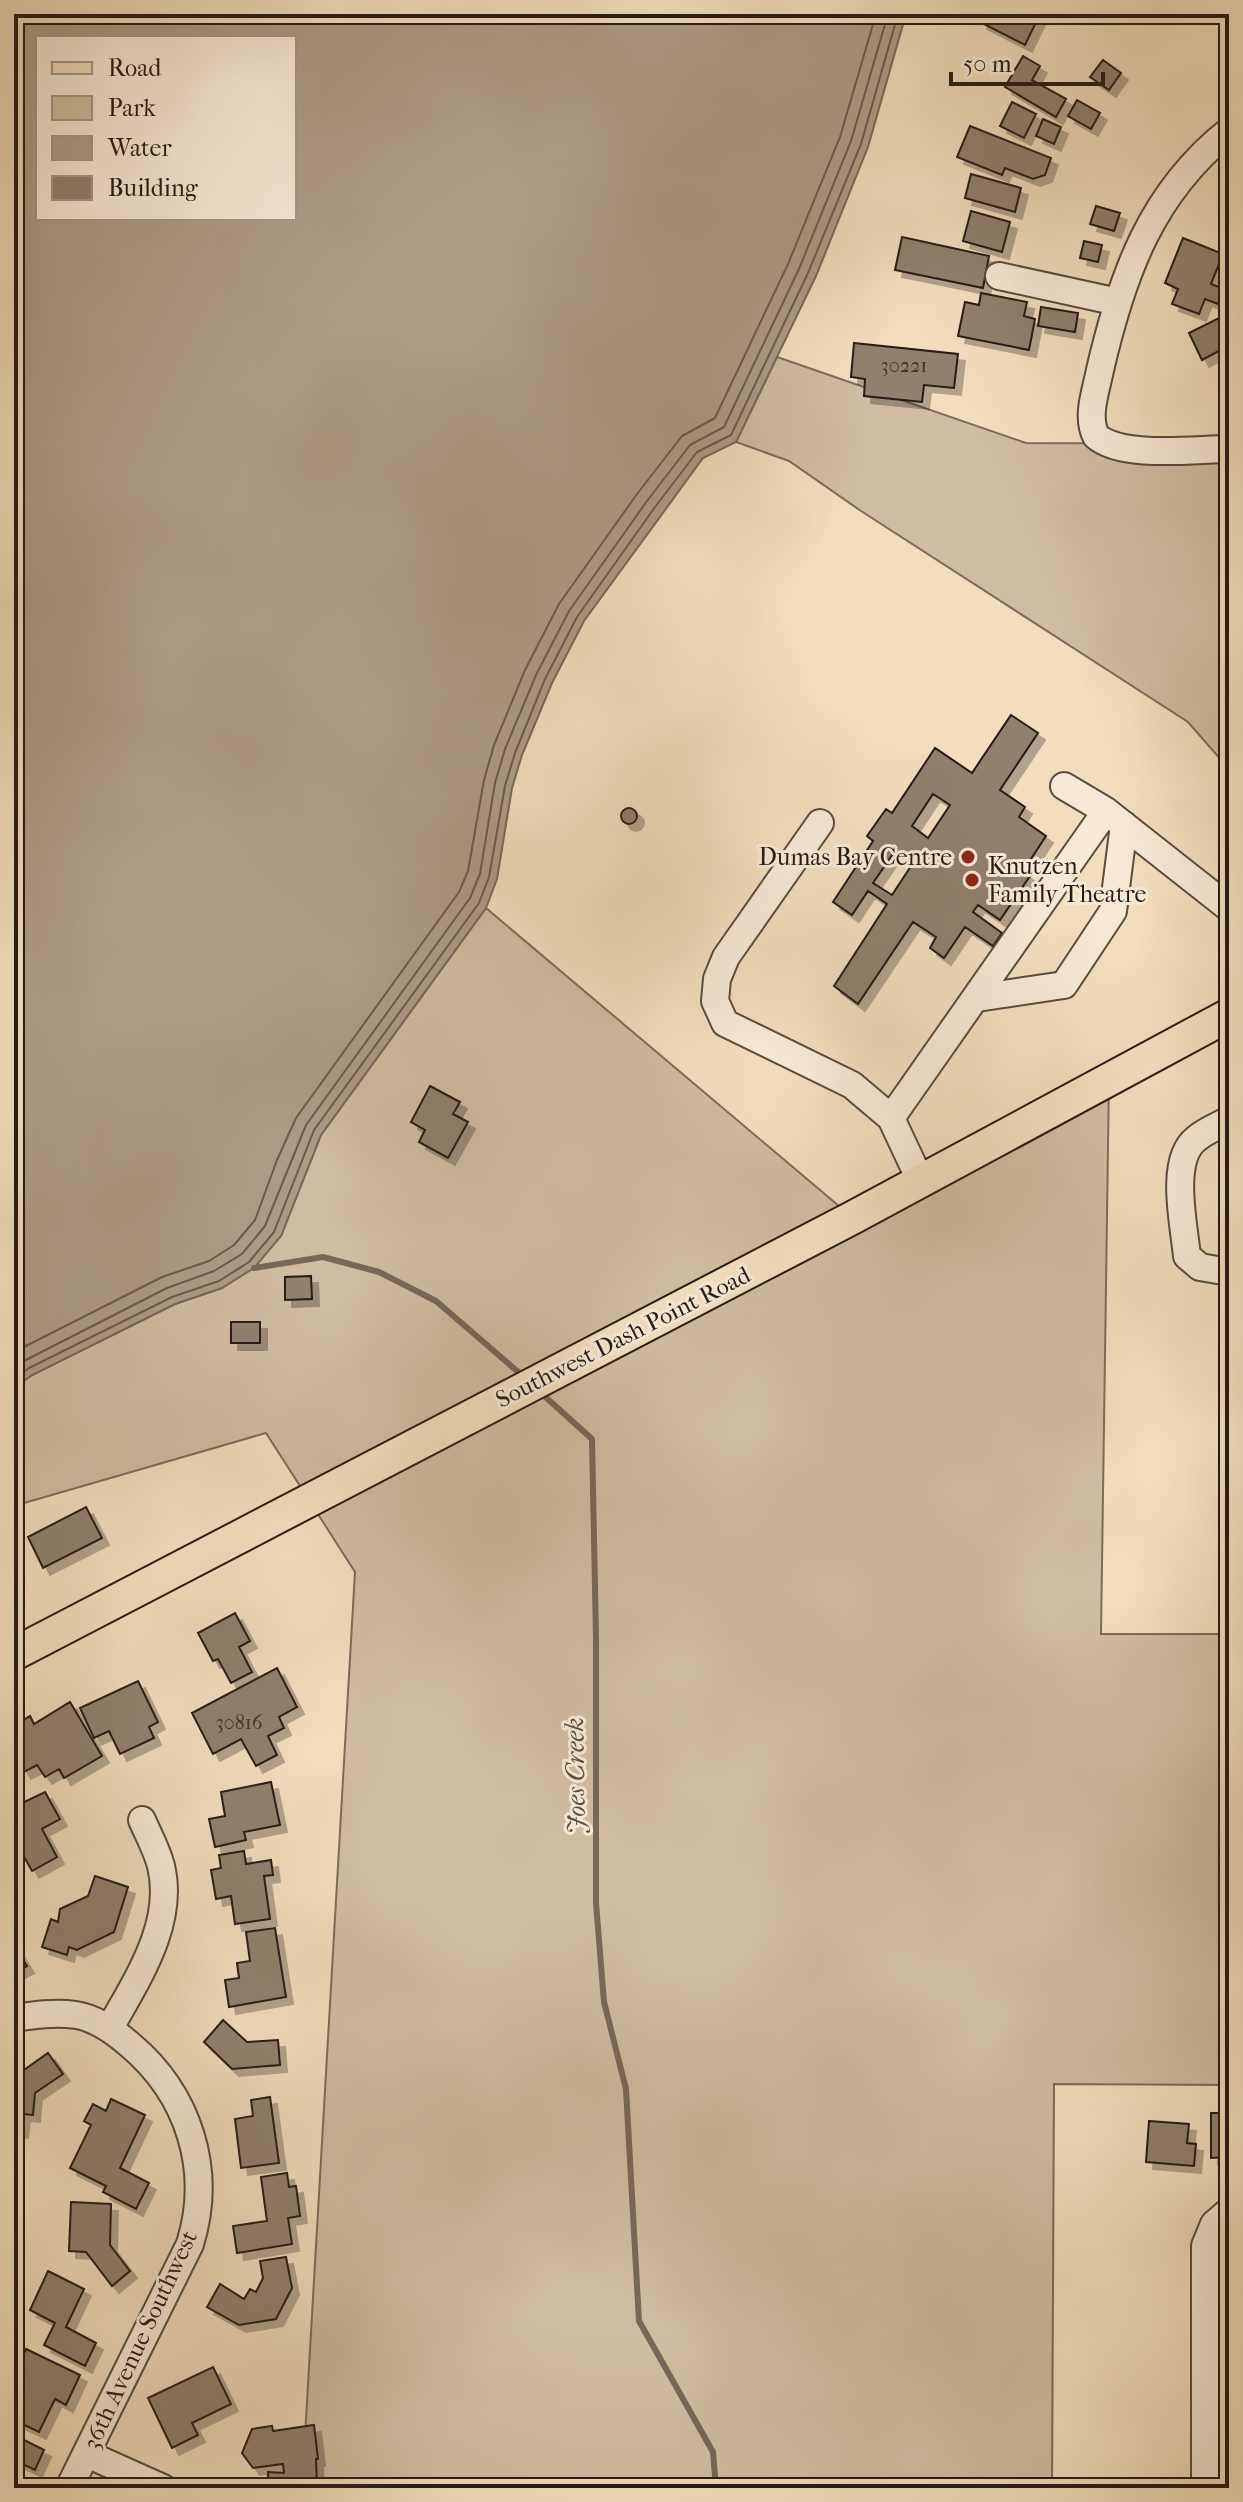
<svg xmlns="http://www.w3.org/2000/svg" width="1243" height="2502" viewBox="0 0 1243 2502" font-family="'IM FELL French Canon',serif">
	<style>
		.green { fill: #d0bca0; stroke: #7a6c5a; stroke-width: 2 }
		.water { fill: #ad9b84; stroke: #776857; stroke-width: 2; fill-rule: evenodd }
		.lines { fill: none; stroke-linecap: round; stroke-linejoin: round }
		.shore { stroke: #695b4c; stroke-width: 2 }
		.stream { stroke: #776857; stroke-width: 6 }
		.building { fill: #90806c; stroke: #251b14; stroke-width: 2; fill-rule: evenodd; filter: url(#shadow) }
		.minor-casing { stroke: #584c3e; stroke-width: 30 }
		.major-casing { stroke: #251b14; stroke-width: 36 }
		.minor { stroke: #f7e9d4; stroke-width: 26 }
		.major { stroke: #f3ddbd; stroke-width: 32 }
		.poi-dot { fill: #8f2418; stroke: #f7e9d4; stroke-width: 3 }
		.labels { text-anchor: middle; stroke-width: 6; stroke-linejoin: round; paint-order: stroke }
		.number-label { font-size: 20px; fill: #40342a }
		.poi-label { font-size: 24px; fill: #251b14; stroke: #f7e9d4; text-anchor: end }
		.street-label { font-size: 24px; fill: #251b14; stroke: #f7e9d4 }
		.water-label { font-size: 26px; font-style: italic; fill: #5b4e41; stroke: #f7e9d4 }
	</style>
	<defs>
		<filter id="shadow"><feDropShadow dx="7" dy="7" stdDeviation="0" flood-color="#0004"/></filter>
	</defs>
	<rect width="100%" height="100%" fill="#f3ddbd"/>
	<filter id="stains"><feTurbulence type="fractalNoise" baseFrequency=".0025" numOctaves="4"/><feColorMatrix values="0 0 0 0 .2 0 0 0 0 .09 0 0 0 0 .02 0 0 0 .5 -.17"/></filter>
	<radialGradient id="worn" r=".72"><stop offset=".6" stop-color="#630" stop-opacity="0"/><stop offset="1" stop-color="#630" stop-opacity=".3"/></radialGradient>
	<!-- green -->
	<path class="green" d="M777,357L1026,443L1229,444V769L1188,722L861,511L789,461L736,442Z
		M486,908L852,1217L1109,1077L1101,1634H1229V2085L1054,2084L1052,2488H302L355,1572L266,1433L14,1506V1388L32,1375L175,1304L222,1288L281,1236L321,1135Z"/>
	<!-- water -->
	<path class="water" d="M14,14H906L868,147L816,276L736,442L703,458L584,621L552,683L522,755L512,788L497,879L486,908L321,1135L281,1236L254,1268L222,1288L175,1304L32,1375L14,1388ZM38,38H294V218H38Z"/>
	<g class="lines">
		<!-- shore -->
		<path class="shore" d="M14,1352L162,1277L209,1261L234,1245L255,1220L277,1160L296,1118L459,892L468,871L484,780L494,745L525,670L559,604L637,494L682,436L715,418L788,264L840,137L876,14
			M14,1366L167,1288L214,1271L242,1254L265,1226L306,1125L470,898L480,874L495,783L505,749L536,675L569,611L647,501L690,445L724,427L799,269L851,141L888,14
			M14,1379L29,1368L172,1297L219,1281L249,1262L274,1232L314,1130L479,903L489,877L505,786L515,753L545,679L577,617L655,507L697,452L731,435L808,273L861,144L898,14"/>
		<!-- stream -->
		<path class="stream" d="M254,1268L323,1257L379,1272L436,1301L524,1377
			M541,1393L592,1439L596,1637V1903L604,2002L626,2089L639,2321L713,2452L716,2488"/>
	</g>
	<!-- building -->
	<path class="building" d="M984,14H1040L1025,45L980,22Z
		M1023,56L1040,66L1032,80L1066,99L1056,117L1005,87Z
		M1103,60L1121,73L1109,90L1090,77Z
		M1077,100L1100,113L1091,129L1068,116Z
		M1012,102L1036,114L1024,138L1000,126Z
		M1043,119L1061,127L1054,144L1036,136Z
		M970,126L1051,158L1045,175L1033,179L1005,168L1002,175L957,157Z
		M971,174L1021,188L1015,212L965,198Z
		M1096,206L1120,213L1114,231L1090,224Z
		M971,211L1010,222L1002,252L963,241Z
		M902,237L989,256L983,288L895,270Z
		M1183,238L1223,254L1211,284L1224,289L1218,304L1205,299L1199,314L1172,304L1178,289L1165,283Z
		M1084,241L1102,245L1098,262L1080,258Z
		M981,293L1027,302L1024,316L1035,319L1029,350L958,336L965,302L979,305Z
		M1041,307L1078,313L1075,332L1038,326Z
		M1229,313V358L1224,348L1202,360L1189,333Z
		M854,343L958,354L954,388L924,385L922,402L864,396L865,379L851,377Z
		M1011,715L1038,733L1000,790L1025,807L1019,817L1046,836L1023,871L1030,876L1000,920L978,905L973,912L1002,933L993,946L965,927L944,958L930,948L936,937L913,922L858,1004L834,986L887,904L868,891L852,915L833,902L873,841L867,836L886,809L892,813L935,748L972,773ZM933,794L950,805L928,838L912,826ZM895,851L913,863L892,895L873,883Z
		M621 816a8 8 0 1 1 16 0a8 8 0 1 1-16 0Z
		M430,1086L460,1102L453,1114L468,1122L448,1158L419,1142L425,1130L411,1122Z
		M1223,1152H1229V1237H1224Z
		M311,1276L312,1299L285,1300V1277Z
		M231,1322H260V1343H231Z
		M86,1507L102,1538L43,1568L28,1537Z
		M235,1613L250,1641L239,1647L252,1672L231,1683L218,1659L213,1661L198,1633Z
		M277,1668L297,1707L279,1717L284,1728L268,1736L277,1755L256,1766L241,1739L213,1754L192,1713Z
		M138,1681L158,1722L149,1727L154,1738L120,1754L109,1731L94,1738L80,1708Z
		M70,1702L102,1756L64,1778L59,1769L45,1777L37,1765L24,1772L17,1759L14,1761V1726L30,1716L34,1724Z
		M271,1782L280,1825L244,1832L246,1840L215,1847L209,1819L225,1816L221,1792Z
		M45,1792L60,1819L42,1829L57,1857L32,1871L18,1846L14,1848V1807Z
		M244,1851L246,1864L271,1860L273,1875L264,1876L270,1919L235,1924L231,1896L216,1899L211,1870L221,1868L219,1855Z
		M95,1876L128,1887L114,1932L77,1950L69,1947L67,1955L42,1947L51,1919L58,1922L60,1909L88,1896Z
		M275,1928L286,1997L229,2007L225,1980L239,1978L237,1963L250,1961L246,1932Z
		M14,1945L27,1966L14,1973Z
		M223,2020L247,2042L278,2040L280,2065L232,2069L204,2042Z
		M48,2053L63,2074L35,2093L33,2115L23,2114L21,2131L14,2130V2071L21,2072Z
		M270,2097L279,2163L241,2168L235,2119L253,2116L251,2100Z
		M111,2099L145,2115L120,2168L149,2183L136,2209L103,2192L106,2186L70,2168L91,2125L84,2121L93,2104L106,2111Z
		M1211,2113H1229V2157L1211,2158Z
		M1149,2121L1189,2124L1187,2143L1196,2144L1194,2166L1146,2162Z
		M287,2173L289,2187L296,2186L300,2216L288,2218L292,2244L237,2253L233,2226L267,2221L261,2177Z
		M71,2202L111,2204L110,2245L130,2271L112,2286L86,2252L69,2251Z
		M286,2257L292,2288L276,2319L239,2325L207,2307L220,2284L244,2299L250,2289L256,2292L263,2278L260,2261Z
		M48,2271L84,2289L66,2327L96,2343L85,2366L44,2345L55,2323L30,2310Z
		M26,2349L80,2375L66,2405L55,2399L39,2432L14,2420V2374Z
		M213,2367L231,2404L192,2423L198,2435L172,2448L148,2398Z
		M314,2425L318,2459H316L317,2488H268V2472L284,2473L283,2464L253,2468L242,2453L252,2429L272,2426L273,2431Z
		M14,2435L44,2450L35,2470L14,2460Z"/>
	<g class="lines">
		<defs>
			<path id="minor" d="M1229,131C1151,193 1122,275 1100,370C1096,391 1086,416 1096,436C1122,459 1195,449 1229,449
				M999,276L1118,302
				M1064,786L1106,811
				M820,823L726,957L717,979L715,1001L725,1023L852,1085L891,1118
				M977,998L1064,985L1113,911L1124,825
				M1229,1120C1218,1126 1205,1131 1196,1139C1169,1160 1184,1225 1187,1256L1200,1267L1229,1272
				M920,1180L891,1118L1106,811L1229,908
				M14,2018C34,2015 55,2012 76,2015C96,2018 114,2031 129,2044C189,2094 213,2170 190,2244L69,2488
				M110,2028C137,1979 175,1924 161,1866C157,1850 148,1834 142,1820
				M87,2454L163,2488
				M1205,2488V2246L1214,2224L1229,2211"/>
			<path id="major" d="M14,1654L852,1218L1229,1015"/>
		</defs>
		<!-- minor casing -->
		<use href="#minor" class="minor-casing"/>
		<!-- major casing -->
		<use href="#major" class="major-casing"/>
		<!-- minor -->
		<use href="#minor" class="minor"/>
		<!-- major -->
		<use href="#major" class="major"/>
	</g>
	<!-- markers -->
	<g class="poi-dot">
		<circle cx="968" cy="857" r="8"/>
		<circle cx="972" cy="880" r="8"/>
	</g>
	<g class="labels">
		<!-- number labels -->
		<g class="number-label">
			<text x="904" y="372">30221</text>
			<text x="239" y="1729">30816</text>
		</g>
		<!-- poi labels -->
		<g class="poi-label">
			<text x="952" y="865">Dumas Bay Centre</text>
			<text x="988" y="874" text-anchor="start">Knutzen<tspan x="988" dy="28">Family Theatre</tspan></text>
		</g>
		<!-- street labels -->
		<g class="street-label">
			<text transform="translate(623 1337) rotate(-27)" y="8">Southwest Dash Point Road</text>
			<text transform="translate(140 2340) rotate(-65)" y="8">36th Avenue Southwest</text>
		</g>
		<!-- water labels -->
		<g class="water-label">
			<text transform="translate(575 1776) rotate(-91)" y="9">Joes Creek</text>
		</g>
	</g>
	<!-- margin -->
	<rect width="1243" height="2502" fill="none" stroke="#f3ddbd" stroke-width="48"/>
	<rect x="16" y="16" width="1211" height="2470" fill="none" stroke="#251b14" stroke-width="4"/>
	<rect x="24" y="24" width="1195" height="2454" fill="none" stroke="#251b14" stroke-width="2"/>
	<!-- legend -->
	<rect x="36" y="36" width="260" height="184" fill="#f7e9d4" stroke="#a39787" stroke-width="2"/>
	<rect x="52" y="62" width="40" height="12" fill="#f3ddbd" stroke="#a39787" stroke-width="2"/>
	<text x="108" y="76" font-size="24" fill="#251b14">Road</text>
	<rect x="52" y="96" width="40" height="24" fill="#d0bca0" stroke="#a39787" stroke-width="2"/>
	<text x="108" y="116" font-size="24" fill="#251b14">Park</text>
	<rect x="52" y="136" width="40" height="24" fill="#ad9b84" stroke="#a39787" stroke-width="2"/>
	<text x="108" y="156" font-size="24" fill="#251b14">Water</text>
	<rect x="52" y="176" width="40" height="24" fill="#90806c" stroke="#a39787" stroke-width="2"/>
	<text x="108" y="196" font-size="24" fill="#251b14">Building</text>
	<!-- scale -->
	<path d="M951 72v12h152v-12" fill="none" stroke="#251b14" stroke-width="4"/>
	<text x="963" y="72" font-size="24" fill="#251b14" stroke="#f7e9d4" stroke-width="6" paint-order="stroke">50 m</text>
	<rect width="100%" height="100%" filter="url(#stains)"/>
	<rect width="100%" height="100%" fill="url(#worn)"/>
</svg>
